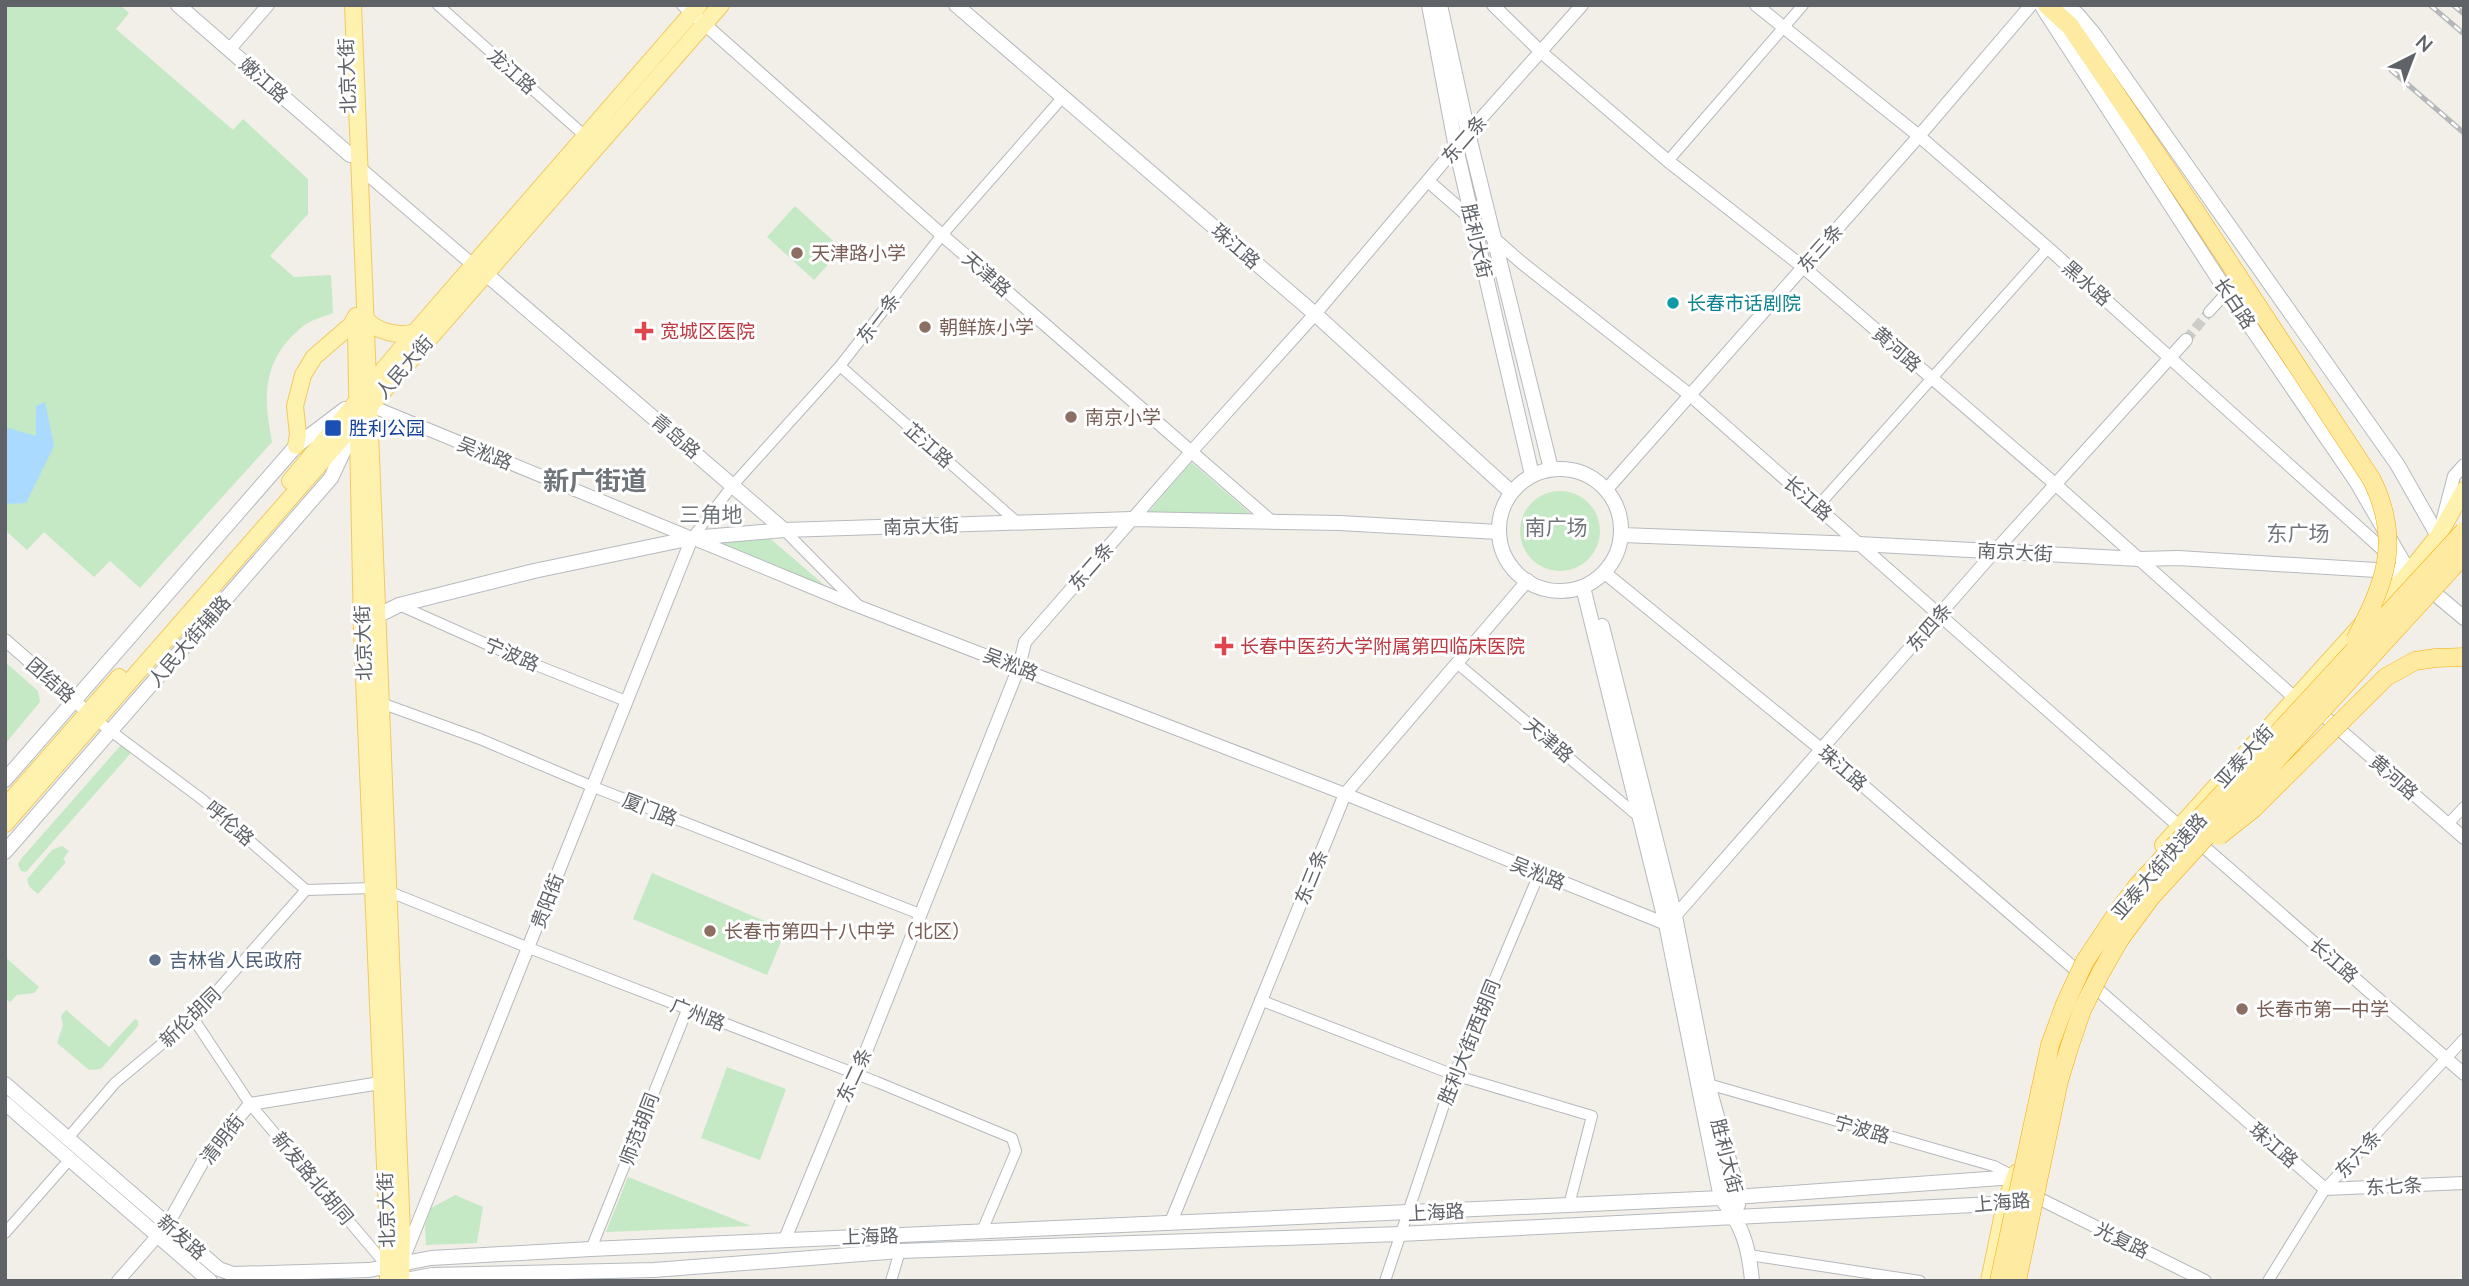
<svg xmlns="http://www.w3.org/2000/svg" width="2469" height="1286" viewBox="0 0 2469 1286" font-family="Lato,'Noto Sans SC',sans-serif">
	<style>
		.green { fill: #c5e8c5 }
		.water { fill: #aadaff }
		.lines { fill: none; stroke-linecap: round; stroke-linejoin: round }
		.minor-tunnel { stroke: #ccccc8; stroke-width: 10; stroke-dasharray: 10 5; stroke-linecap: butt }
		.minor-casing { stroke: #b5b8bc; stroke-width: 12 }
		.tertiary-casing { stroke: #b5b8bc; stroke-width: 14 }
		.secondary-casing { stroke: #b6babf; stroke-width: 16 }
		.primary-casing { stroke: #f2c960; stroke-width: 18 }
		.trunk-casing { stroke: #f9ab00; stroke-width: 19 }
		.minor { stroke: #fff; stroke-width: 10 }
		.tertiary { stroke: #fff; stroke-width: 12 }
		.secondary { stroke: #fff; stroke-width: 14 }
		.primary { stroke: #fff2af; stroke-width: 16 }
		.trunk { stroke: #feeaa1; stroke-width: 18 }
		.rail-casing { stroke: #b6b7b8; stroke-width: 5 }
		.rail { stroke: #fff; stroke-width: 2.5; stroke-dasharray: 8; stroke-linecap: butt }
		.trunk-bridge-casing { stroke: #f9ab00; stroke-width: 19; stroke-linecap: butt }
		.trunk-bridge { stroke: #feeaa1; stroke-width: 18 }
		.education-dot { fill: #8d6e63; stroke: #fff; stroke-width: 2.5 }
		.culture-dot { fill: #0f9aa8; stroke: #fff; stroke-width: 2.5 }
		.health-dot { fill: #e0444e; stroke: #fff; stroke-width: 2.5 }
		.transit-dot { fill: #1a4fb4; stroke: #fff; stroke-width: 2.5 }
		.service-dot { fill: #5c6f8a; stroke: #fff; stroke-width: 2.5 }
		.labels { text-anchor: middle; stroke-width: 6; stroke-linejoin: round; paint-order: stroke }
		.street-label { font-size: 19px; fill: #5f6368; stroke: #fff }
		.education-label { font-size: 19px; fill: #785e54; stroke: #fff; text-anchor: start }
		.culture-label { font-size: 19px; fill: #0d838f; stroke: #fff; text-anchor: start }
		.health-label { font-size: 19px; fill: #be3a42; stroke: #fff; text-anchor: start }
		.transit-label { font-size: 19px; fill: #164399; stroke: #fff; text-anchor: start }
		.service-label { font-size: 19px; fill: #4e5e75; stroke: #fff; text-anchor: start }
		.neighbourhood-label { font-size: 21px; fill: #70757a; stroke: #fff }
		.district-label { font-size: 26px; font-weight: bold; fill: #70757a; stroke: #fff }
	</style>
	<rect width="100%" height="100%" fill="#f1efe8"/>
	<!-- green -->
	<path class="green" d="M5,5H120L129,13L116,29L233,130L243,119L308,179V214L270,256L294,277L331,275L333,313C323,317 310,320 302,327C262,360 263,396 272,442L140,588L110,561L94,577L44,532L27,550L5,530Z
		M795,206L842,249L814,280L767,237Z
		M1191,462L1250,513H1148Z
		M1520 531a40 40 0 1 1 80 0a40 40 0 1 1-80 0Z
		M766,535L830,590L698,539Z
		M5,662L38,691L40,702L5,744Z
		M121,745L131,753L26,872L21,871L18,864L21,859Z
		M62,846L69,851L63,859L66,862L38,894C32,889 26,886 28,878L52,850Z
		M652,873L786,930L767,975L633,919Z
		M5,957L39,987L34,993L17,995L10,1002L5,998Z
		M66,1010L109,1047L135,1019L138,1021V1026L101,1069L89,1070L57,1043L63,1025L61,1016Z
		M727,1067L786,1089L760,1160L701,1138Z
		M628,1177L751,1226L606,1232Z
		M455,1195L483,1207L477,1243L426,1245L425,1225L431,1208Z"/>
	<!-- water -->
	<path class="water" d="M45,402L54,446L26,503L5,504V427L36,436V406Z"/>
	<g class="lines">
		<!-- minor-tunnel -->
		<path class="minor-tunnel" d="M2186,340L2209,312"/>
		<defs>
			<path id="minor" d="M438,5L585,136
				M1668,161L1803,5
				M2209,312L2227,292
				M840,366L1018,523
				M1818,506L2048,248
				M784,530L858,605
				M692,538L733,485L840,366L942,235L1062,98
				M399,605L511,655L626,701
				M1458,664L1639,817
				M381,703L480,739L591,786L920,914
				M96,720L203,800L306,890L374,888
				M2448,824L2464,807
				M390,892L529,948L877,1082L1012,1138L1016,1151L982,1231
				M1260,1000L1454,1075L1592,1116L1569,1205
				M193,1018L250,1104L387,1266
				M1708,1084L1994,1166L2013,1176
				M68,1138L115,1083L193,1018L306,890
				M5,1233L70,1159
				M591,1249L687,1010
				M1749,1255L1920,1281
				M891,1281L900,1251
				M1385,1281L1454,1075L1539,874
				M2268,1281L2325,1189L2464,1039"/>
			<path id="tertiary" d="M683,5L942,235L1272,522
				M1493,5L1541,52L1668,161L1803,267L2055,484L2296,699
				M1756,5L1919,136L2048,248L2390,556
				M229,50L268,5
				M360,168L473,265
				M1428,181L1522,263L1690,395L2180,827
				M364,403L847,602L1345,794L1666,924
				M1607,489L1919,136L2031,5
				M2442,522L2454,476L2464,465
				M1605,573L1822,750L2076,970
				M5,640L93,717
				M2324,716L2464,838
				M2204,847L2464,1074
				M1675,916L1995,551L2186,340
				M2097,989L2325,1189L2464,1183
				M2040,1199L2205,1281
				M1171,1222L1345,794L1528,580
				M785,1239L853,1074L863,1059L1019,667L1025,642L1191,452L1315,314L1468,133L1582,5
				M405,1255L692,538
				M118,1281L168,1224L203,1161L250,1104L380,1083"/>
			<path id="secondary" d="M178,5L350,155
				M956,5L1315,314L1511,492
				M1429,5L1456,148L1532,475
				M1440,5L1468,133L1551,469
				M2064,5L2077,14L2094,34L2397,464L2438,536
				M2043,8L2227,292L2356,481L2409,572L2464,618
				M486,274L784,530
				M1499 530a61 61 0 1 1 122 0a61 61 0 1 1-122 0Z
				M1622,535L1859,544L2139,559L2178,558L2409,572
				M1583,587L1666,924L1721,1198C1742,1224 1749,1247 1752,1281
				M372,622L377,616L399,605L534,571L692,538L784,530L1132,519L1340,523L1498,532
				M1602,626L1675,916L1708,1084L1739,1196L1738,1205
				M5,780L296,446L345,409
				M5,852L331,478L353,431
				M5,1084L219,1269L233,1274L369,1270L431,1258L591,1249L1721,1198L2015,1177L2021,1182
				M5,1103L210,1281
				M400,1281L432,1275L654,1270L900,1251L1400,1234L2013,1203"/>
			<path id="primary" d="M353,5L402,1234L401,1281
				M366,319C377,332 399,337 415,332
				M356,333L362,632L388,1235V1281
				M296,446L298,435L295,406L303,375L314,357L351,325L356,316
				M290,481L415,332L699,5
				M5,807L119,677
				M5,824L721,5
				M2163,845L2409,572L2438,536L2464,490
				M1989,1281L2005,1204L2016,1173"/>
			<path id="trunk" d="M2047,5L2070,26L2194,209"/>
		</defs>
		<!-- minor casing -->
		<use href="#minor" class="minor-casing"/>
		<!-- tertiary casing -->
		<use href="#tertiary" class="tertiary-casing"/>
		<!-- secondary casing -->
		<use href="#secondary" class="secondary-casing"/>
		<!-- primary casing -->
		<use href="#primary" class="primary-casing"/>
		<!-- trunk casing -->
		<use href="#trunk" class="trunk-casing"/>
		<!-- minor -->
		<use href="#minor" class="minor"/>
		<!-- tertiary -->
		<use href="#tertiary" class="tertiary"/>
		<!-- secondary -->
		<use href="#secondary" class="secondary"/>
		<!-- primary -->
		<use href="#primary" class="primary"/>
		<!-- trunk -->
		<use href="#trunk" class="trunk"/>
		<defs>
			<path id="rail" d="M2430,5L2464,34
				M2453,5L2464,14
				M2391,70L2464,133"/>
		</defs>
		<!-- rail casing -->
		<use href="#rail" class="rail-casing"/>
		<!-- rail -->
		<use href="#rail" class="rail"/>
		<defs>
			<path id="trunk-bridge" d="M2194,209L2372,480C2402,542 2385,583 2355,640
				M2219,836L2253,809L2386,677L2415,661L2435,658L2464,657
				M1999,1281L2050,1045L2065,1004L2085,961L2119,910L2138,885L2464,531
				M2017,1281L2059,1081L2069,1048L2082,1010L2101,972L2120,939L2151,897L2464,555"/>
		</defs>
		<!-- trunk-bridge casing -->
		<use href="#trunk-bridge" class="trunk-bridge-casing"/>
		<!-- trunk-bridge -->
		<use href="#trunk-bridge" class="trunk-bridge"/>
	</g>
	<!-- markers -->
	<g class="education-dot">
		<circle cx="797" cy="253" r="7"/>
		<circle cx="925" cy="327" r="7"/>
		<circle cx="1071" cy="417" r="7"/>
		<circle cx="710" cy="931" r="7"/>
		<circle cx="2242" cy="1009" r="7"/>
	</g>
	<circle class="culture-dot" cx="1673" cy="303" r="7"/>
	<g class="health-dot">
		<path d="M640.5 320.5h7v7h7v7h-7v7h-7v-7h-7v-7h7z"/>
		<path d="M1220.5 635.5h7v7h7v7h-7v7h-7v-7h-7v-7h7z"/>
	</g>
	<rect class="transit-dot" x="324" y="419" width="18" height="18" rx="3.5"/>
	<circle class="service-dot" cx="155" cy="960" r="7"/>
	<g class="labels">
		<!-- street labels -->
		<g class="street-label">
			<text transform="translate(512 71) rotate(42)" y="7">龙江路</text>
			<text transform="translate(347 76) rotate(-92)" y="7">北京大街</text>
			<text transform="translate(264 80) rotate(41)" y="7">嫩江路</text>
			<text transform="translate(1464 139) rotate(-49)" y="7">东二条</text>
			<text transform="translate(1477 241) rotate(77)" y="7">胜利大街</text>
			<text transform="translate(1236 246) rotate(41)" y="7">珠江路</text>
			<text transform="translate(1820 248) rotate(-48)" y="7">东三条</text>
			<text transform="translate(987 274) rotate(41)" y="7">天津路</text>
			<text transform="translate(2087 283) rotate(41)" y="7">黑水路</text>
			<text transform="translate(2235 303) rotate(56)" y="7">长白路</text>
			<text transform="translate(878 318) rotate(-52)" y="7">东一条</text>
			<text transform="translate(1897 349) rotate(41)" y="7">黄河路</text>
			<text transform="translate(404 367) rotate(-49)" y="7">人民大街</text>
			<text transform="translate(676 436) rotate(40)" y="7">青岛路</text>
			<text transform="translate(929 445) rotate(41)" y="7">芷江路</text>
			<text transform="translate(485 453) rotate(22)" y="7">吴淞路</text>
			<text transform="translate(1808 498) rotate(41)" y="7">长江路</text>
			<text transform="translate(921 526) rotate(-2)" y="7">南京大街</text>
			<text transform="translate(2015 552) rotate(3)" y="7">南京大街</text>
			<text transform="translate(1091 566) rotate(-49)" y="7">东二条</text>
			<text transform="translate(1929 627) rotate(-49)" y="7">东四条</text>
			<text transform="translate(189 641) rotate(-49)" y="7">人民大街辅路</text>
			<text transform="translate(363 643) rotate(-92)" y="7">北京大街</text>
			<text transform="translate(512 654) rotate(23)" y="7">宁波路</text>
			<text transform="translate(1011 664) rotate(21)" y="7">吴淞路</text>
			<text transform="translate(51 680) rotate(41)" y="7">团结路</text>
			<text transform="translate(1549 740) rotate(40)" y="7">天津路</text>
			<text transform="translate(2244 756) rotate(-48)" y="7">亚泰大街</text>
			<text transform="translate(1843 768) rotate(41)" y="7">珠江路</text>
			<text transform="translate(2394 777) rotate(41)" y="7">黄河路</text>
			<text transform="translate(650 809) rotate(21)" y="7">厦门路</text>
			<text transform="translate(230 823) rotate(41)" y="7">呼伦路</text>
			<text transform="translate(2159 866) rotate(-49)" y="7">亚泰大街快速路</text>
			<text transform="translate(1538 873) rotate(22)" y="7">吴淞路</text>
			<text transform="translate(1311 877) rotate(-68)" y="7">东三条</text>
			<text transform="translate(547 901) rotate(-69)" y="7">贵阳街</text>
			<text transform="translate(2334 960) rotate(41)" y="7">长江路</text>
			<text transform="translate(698 1014) rotate(21)" y="7">广州路</text>
			<text transform="translate(190 1017) rotate(-44)" y="7">新伦胡同</text>
			<text transform="translate(1469 1042) rotate(-68)" y="7">胜利大街西胡同</text>
			<text transform="translate(854 1075) rotate(-65)" y="7">东二条</text>
			<text transform="translate(639 1129) rotate(-69)" y="7">师范胡同</text>
			<text transform="translate(1862 1129) rotate(16)" y="7">宁波路</text>
			<text transform="translate(222 1139) rotate(-52)" y="7">清明街</text>
			<text transform="translate(2274 1145) rotate(41)" y="7">珠江路</text>
			<text transform="translate(2358 1154) rotate(-47)" y="7">东六条</text>
			<text transform="translate(1727 1156) rotate(76)" y="7">胜利大街</text>
			<text transform="translate(313 1178) rotate(50)" y="7">新发路北胡同</text>
			<text transform="translate(2394 1186) rotate(-3)" y="7">东七条</text>
			<text transform="translate(2002 1202) rotate(-5)" y="7">上海路</text>
			<text transform="translate(386 1210) rotate(-92)" y="7">北京大街</text>
			<text transform="translate(1436 1212) rotate(-3)" y="7">上海路</text>
			<text transform="translate(870 1236) rotate(-2)" y="7">上海路</text>
			<text transform="translate(182 1237) rotate(41)" y="7">新发路</text>
			<text transform="translate(2122 1240) rotate(26)" y="7">光复路</text>
		</g>
		<!-- education labels -->
		<g class="education-label">
			<text x="811" y="260">天津路小学</text>
			<text x="939" y="334">朝鲜族小学</text>
			<text x="1085" y="424">南京小学</text>
			<text x="724" y="938">长春市第四十八中学（北区）</text>
			<text x="2256" y="1016">长春市第一中学</text>
		</g>
		<!-- culture labels -->
		<g class="culture-label">
			<text x="1687" y="310">长春市话剧院</text>
		</g>
		<!-- health labels -->
		<g class="health-label">
			<text x="660" y="338">宽城区医院</text>
			<text x="1240" y="653">长春中医药大学附属第四临床医院</text>
		</g>
		<!-- transit labels -->
		<g class="transit-label">
			<text x="349" y="435">胜利公园</text>
		</g>
		<!-- service labels -->
		<g class="service-label">
			<text x="169" y="967">吉林省人民政府</text>
		</g>
		<!-- neighbourhood labels -->
		<g class="neighbourhood-label">
			<text x="711" y="522">三角地</text>
			<text x="1556" y="535">南广场</text>
			<text x="2298" y="541">东广场</text>
		</g>
		<!-- district labels -->
		<g class="district-label">
			<text x="595" y="490">新广街道</text>
		</g>
	</g>
	<!-- border -->
	<rect width="2469" height="1286" fill="none" stroke="#5f6368" stroke-width="14"/>
	<!-- north arrow -->
	<g transform="translate(2413 56) rotate(42)" stroke="#ffffff" stroke-width="5" paint-order="stroke">
	<path d="M0-5L12 26L0 18L-12 26Z" fill="#5f6368"/>
	<text y="-10" font-size="19" font-weight="bold" text-anchor="middle" fill="#5f6368">N</text>
	</g>
</svg>
